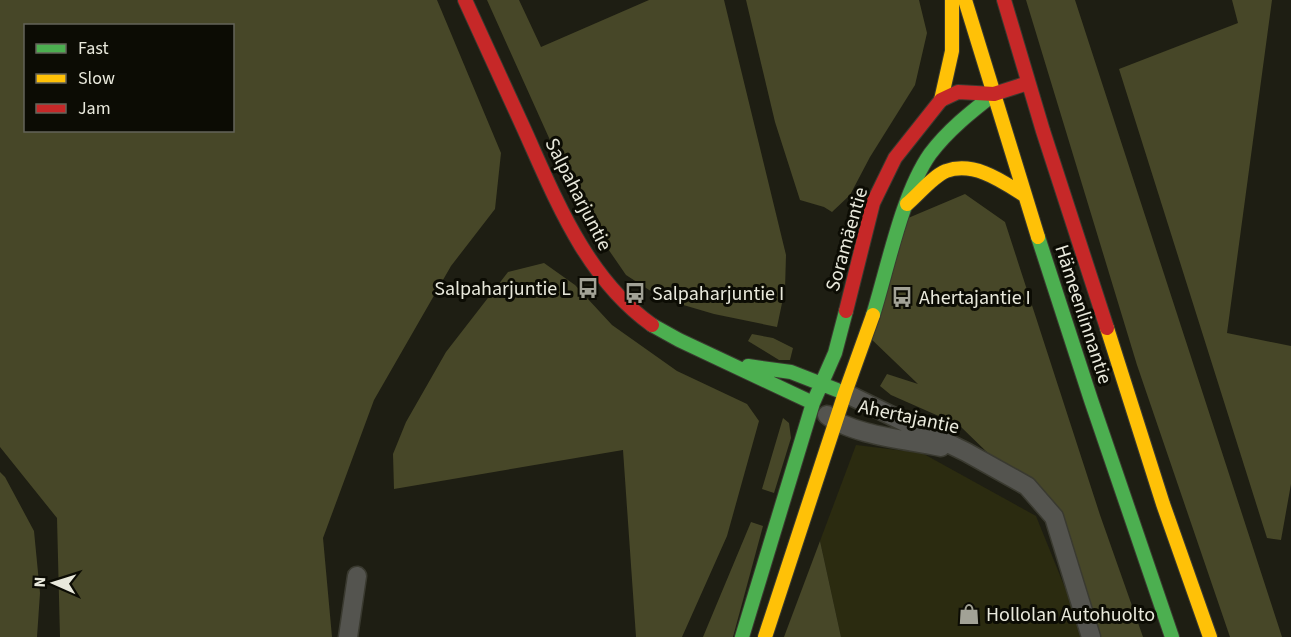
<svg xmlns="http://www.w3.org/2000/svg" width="1291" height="637" viewBox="0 0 1291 637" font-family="'Source Sans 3',sans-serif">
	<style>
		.built { fill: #2b2b10 }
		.green { fill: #474728; fill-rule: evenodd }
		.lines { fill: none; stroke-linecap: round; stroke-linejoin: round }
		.street-casing { stroke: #3a3a30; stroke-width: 21 }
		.fast-casing { stroke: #3a3a30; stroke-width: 16 }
		.slow-casing { stroke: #3a3a30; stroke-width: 16 }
		.jam-casing { stroke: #3a3a30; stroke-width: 16 }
		.street { stroke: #54544f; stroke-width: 18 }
		.fast { stroke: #4caf50; stroke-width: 14 }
		.slow { stroke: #ffc107; stroke-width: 14 }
		.jam { stroke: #c62828; stroke-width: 14 }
		.labels { text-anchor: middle; stroke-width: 6; stroke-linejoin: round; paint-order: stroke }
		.street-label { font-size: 20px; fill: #e9e9dc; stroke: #0c0c04 }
		.poi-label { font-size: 20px; fill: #e9e9dc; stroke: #0c0c04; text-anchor: start }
	</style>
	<rect width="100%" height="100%" fill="#1e1e13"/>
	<!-- built -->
	<path class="built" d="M856,445L922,453L1036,516L1078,620L1083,637H841L820,541Z"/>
	<!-- green -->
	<path class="green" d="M0,0H437L501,153L495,209L451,266L374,400L323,538L332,637H60L57,518L0,447ZM26,26H232V130H26Z
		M487,0H519L541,47L649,0H724L786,255L785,289L777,327L714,314L663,299L626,275L595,230L563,169Z
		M746,0H919L927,33L915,85L870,157L850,195L832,212L824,207L800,200L775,122Z
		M1026,0H1075L1282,637H1230L1137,365Z
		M1232,0H1272L1227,333L1291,346V484L1281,540L1267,538L1119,69L1238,23Z
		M965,194L1005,222L1100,515L1143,637H1093L1054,517L959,425L891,395L880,386L887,374L918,384L867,335L901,221Z
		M544,263L575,285L612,325L677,371L747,404L759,421L727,536L682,637H636L623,450L394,489L393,454L406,422L446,352L508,272Z
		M752,334L773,338L793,348L790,360H779L748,341Z
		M783,418L789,423L791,438L774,493L762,489Z
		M0,472L5,477L34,531L40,593L37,637H0Z
		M751,522L763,526L733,637H703Z
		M820,541L841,637H784Z"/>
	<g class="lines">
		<defs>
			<path id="street" d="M845,393L966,452L1027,486L1054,517L1091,637
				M827,415C851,435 909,440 941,447
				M348,637L357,576"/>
			<path id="fast" d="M1038,237L1091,400L1172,637
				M873,315C888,267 902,194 930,154C948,130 971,112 994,94
				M652,325L679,340L813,403
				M748,366L791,372L837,390
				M742,637L813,403L835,353L846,311"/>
			<path id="slow" d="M965,0L1038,237
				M941,100L952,51V0
				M907,204C919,194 932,177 946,171C974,161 1002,181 1024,195
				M1107,328L1163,504L1210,637
				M765,637L845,393L873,315"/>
			<path id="jam" d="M465,0C485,43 504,86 524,129C556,200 586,278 652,325
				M1004,0L1043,131L1107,328
				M846,311L873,203L895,158L941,100L958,92L994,94L1028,83"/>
		</defs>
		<!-- street casing -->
		<use href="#street" class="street-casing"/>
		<!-- fast casing -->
		<use href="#fast" class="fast-casing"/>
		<!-- slow casing -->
		<use href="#slow" class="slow-casing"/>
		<!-- jam casing -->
		<use href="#jam" class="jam-casing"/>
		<!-- street -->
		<use href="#street" class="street"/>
		<!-- fast -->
		<use href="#fast" class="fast"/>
		<!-- slow -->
		<use href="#slow" class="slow"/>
		<!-- jam -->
		<use href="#jam" class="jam"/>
	</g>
	<!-- icons -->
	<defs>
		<symbol id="bus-bare" viewBox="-9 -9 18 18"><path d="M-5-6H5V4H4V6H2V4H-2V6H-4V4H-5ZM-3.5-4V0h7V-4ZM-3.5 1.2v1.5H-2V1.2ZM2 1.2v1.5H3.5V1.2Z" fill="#a2a296" stroke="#0c0c04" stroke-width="2.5" paint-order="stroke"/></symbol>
		<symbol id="shop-bare" viewBox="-9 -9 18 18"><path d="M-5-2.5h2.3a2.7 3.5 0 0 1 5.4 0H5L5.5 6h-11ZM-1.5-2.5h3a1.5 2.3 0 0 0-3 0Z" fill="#a2a296" stroke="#0c0c04" stroke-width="2.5" paint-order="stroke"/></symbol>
	</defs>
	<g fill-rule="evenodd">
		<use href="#bus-bare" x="573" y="273" width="30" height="30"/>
		<use href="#bus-bare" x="620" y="278" width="30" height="30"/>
		<use href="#bus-bare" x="887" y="282" width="30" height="30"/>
		<use href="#shop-bare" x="954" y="599" width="30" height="30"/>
	</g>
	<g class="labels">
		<!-- street labels -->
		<g class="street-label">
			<text transform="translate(579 194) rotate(63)" y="7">Salpaharjuntie</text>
			<text transform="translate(846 239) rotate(-74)" y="7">Soramäentie</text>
			<text transform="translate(1084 314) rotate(72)" y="7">Hämeenlinnantie</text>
			<text transform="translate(909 416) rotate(12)" y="7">Ahertajantie</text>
		</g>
		<!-- poi labels -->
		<g class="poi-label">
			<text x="571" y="295" text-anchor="end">Salpaharjuntie L</text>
			<text x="652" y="300">Salpaharjuntie I</text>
			<text x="919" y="304">Ahertajantie I</text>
			<text x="986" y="621">Hollolan Autohuolto</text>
		</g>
	</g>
	<!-- legend -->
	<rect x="24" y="24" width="210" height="108" fill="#0c0c04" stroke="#64645a" stroke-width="1.5"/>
	<rect x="36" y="44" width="30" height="9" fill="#4caf50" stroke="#64645a" stroke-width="1.5"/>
	<text x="78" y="54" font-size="18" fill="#e9e9dc">Fast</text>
	<rect x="36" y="74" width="30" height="9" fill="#ffc107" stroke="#64645a" stroke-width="1.5"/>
	<text x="78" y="84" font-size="18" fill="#e9e9dc">Slow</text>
	<rect x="36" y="104" width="30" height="9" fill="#c62828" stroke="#64645a" stroke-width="1.5"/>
	<text x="78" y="114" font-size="18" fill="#e9e9dc">Jam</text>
	<!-- north arrow -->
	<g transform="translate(54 583) rotate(273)" stroke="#0c0c04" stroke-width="4.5" paint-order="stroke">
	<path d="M0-4.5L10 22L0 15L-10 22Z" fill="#e9e9dc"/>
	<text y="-9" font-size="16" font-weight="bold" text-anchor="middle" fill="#e9e9dc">N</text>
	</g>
</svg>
